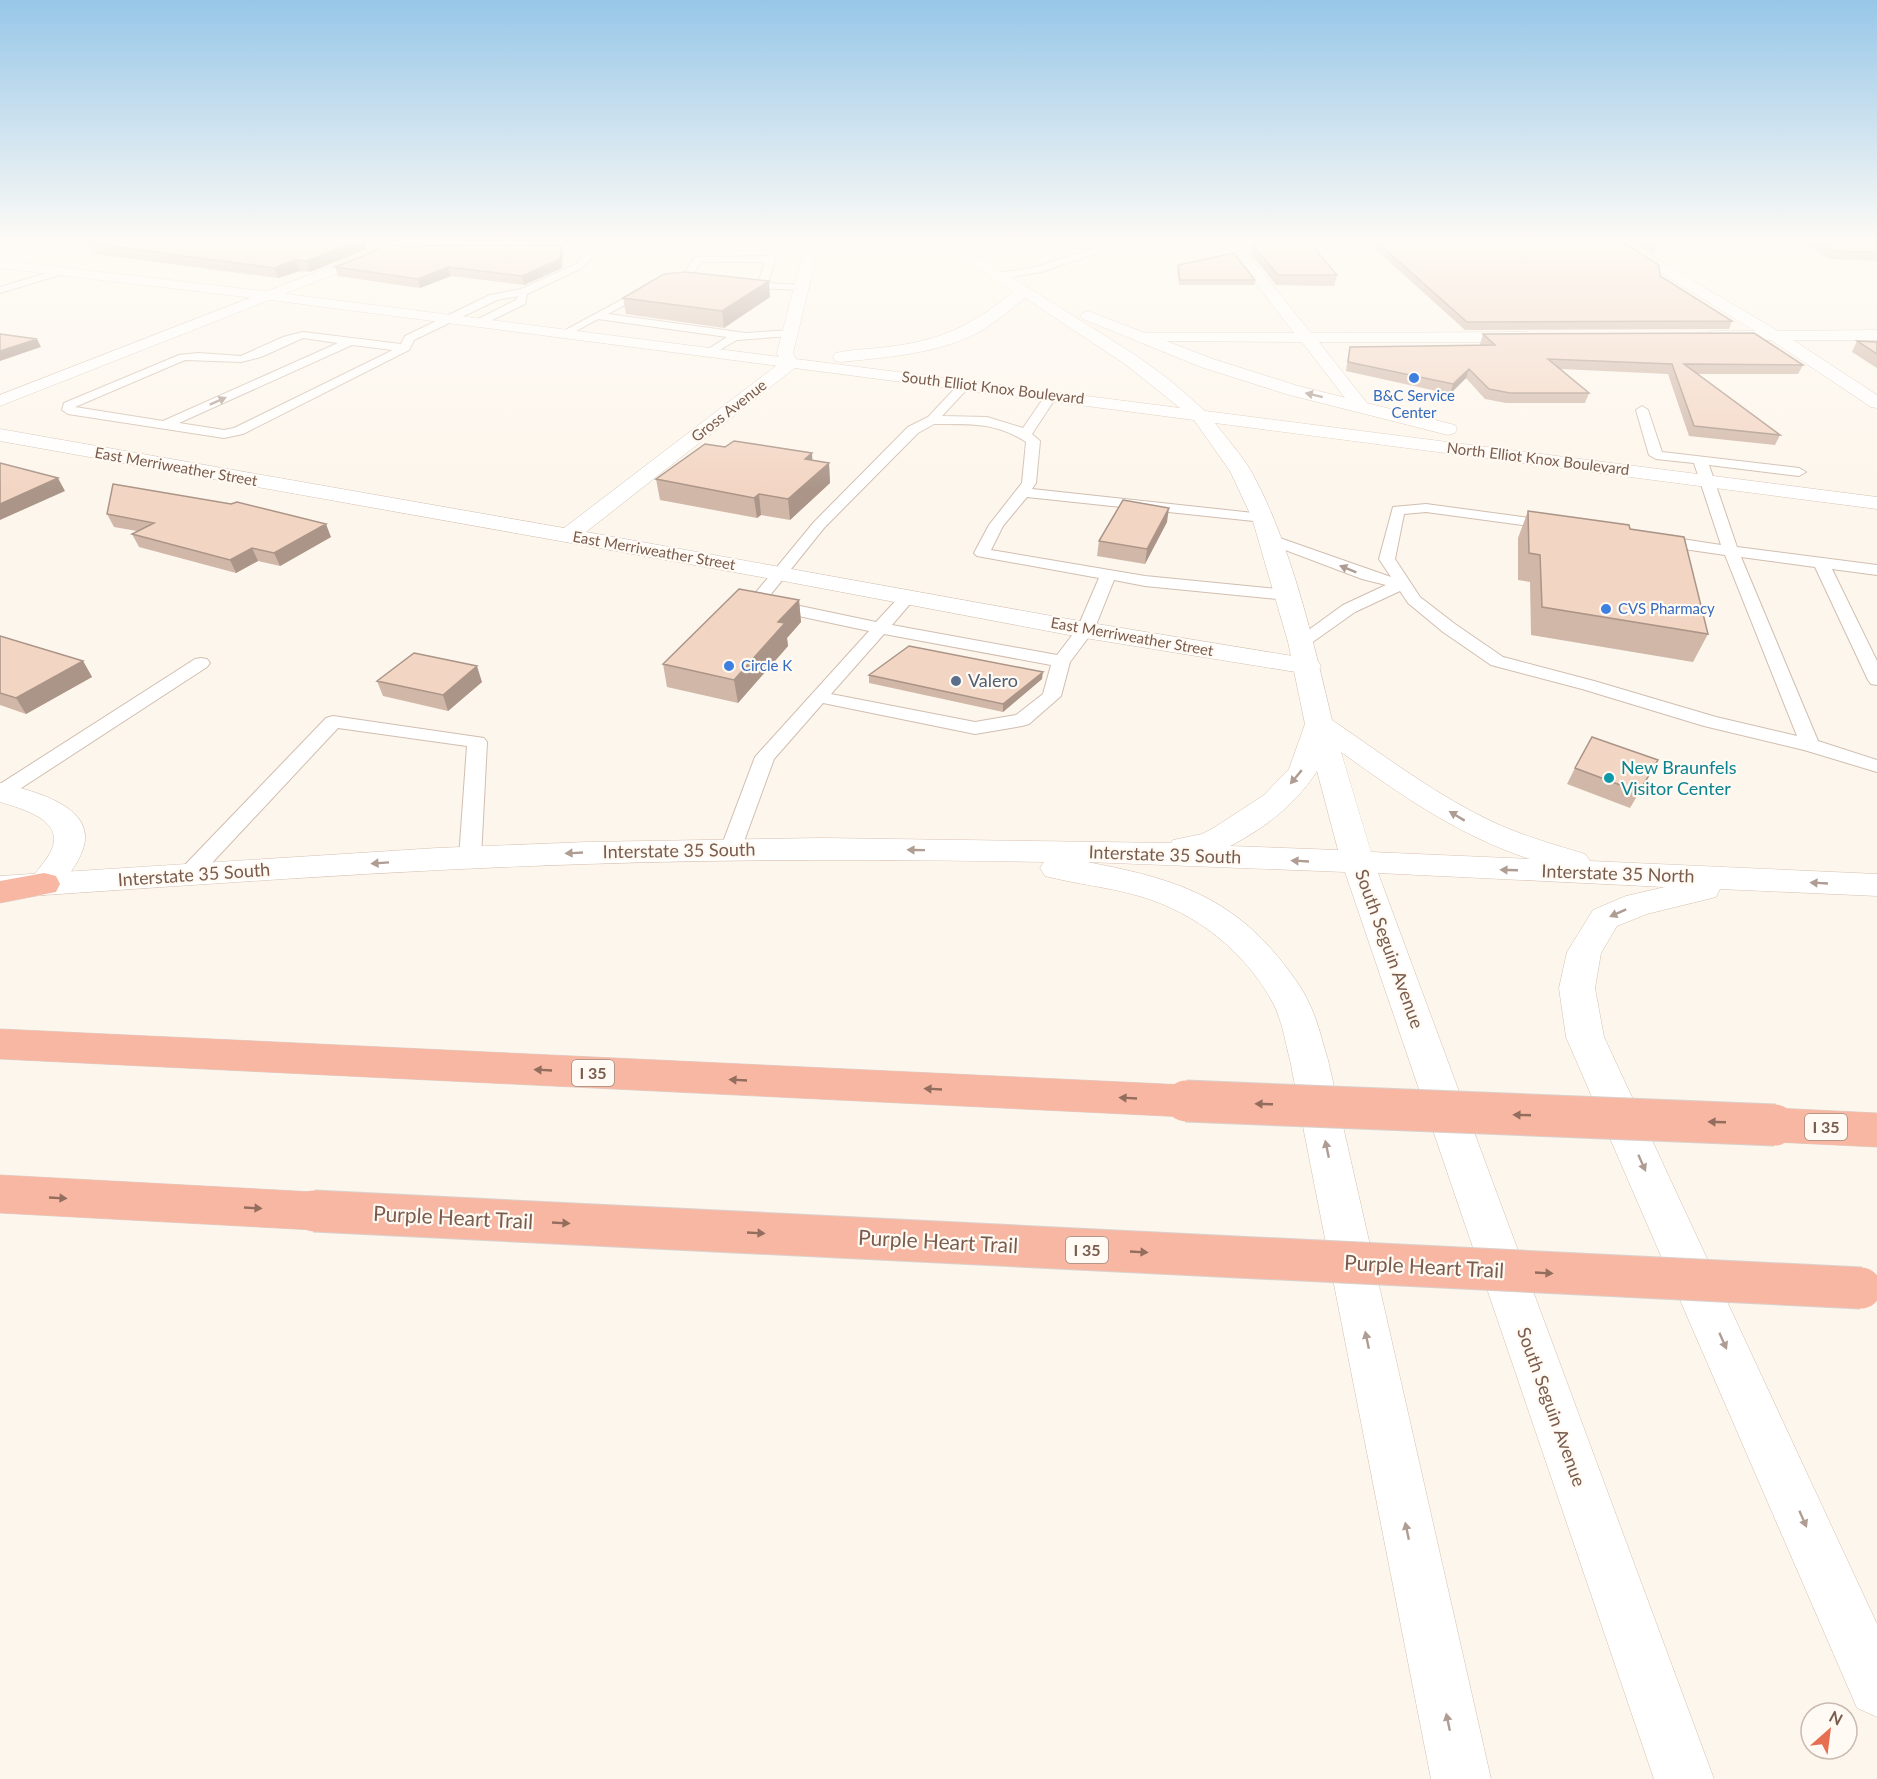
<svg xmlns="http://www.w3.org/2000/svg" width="1877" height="1779" viewBox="0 0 1877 1779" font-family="Lato,sans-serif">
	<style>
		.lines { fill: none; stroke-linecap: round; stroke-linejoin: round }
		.lane-casing { stroke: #d1beb0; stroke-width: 2 }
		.street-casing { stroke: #d1beb0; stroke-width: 1 }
		.secondary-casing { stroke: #d6c0b0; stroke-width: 1 }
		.highway-casing { stroke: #dad1cd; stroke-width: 1 }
		.lane { fill: #fff; fill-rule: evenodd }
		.street { fill: #fff; fill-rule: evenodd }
		.secondary { fill: #fff; fill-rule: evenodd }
		.highway { fill: #f7b7a3; fill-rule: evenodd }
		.highway-bridge-casing { stroke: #dad1cd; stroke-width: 43; stroke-linecap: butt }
		.highway-bridge { stroke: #f7b7a3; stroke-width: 41 }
		.wall { fill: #d1b7a8 }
		.shaded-wall { fill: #aa9588 }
		.building { fill: #f3d5c3; stroke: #aa9588; stroke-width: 1.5 }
		.oneway { fill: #af9d94 }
		.oneway2 { fill: #936e5e }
		.shop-dot { fill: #3f7fe0; stroke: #fffaf3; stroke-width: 2 }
		.service-dot { fill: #5c6f8a; stroke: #fffaf3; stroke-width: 2 }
		.culture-dot { fill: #0f9aa8; stroke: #fffaf3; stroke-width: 2 }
		.labels { text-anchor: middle; stroke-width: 4.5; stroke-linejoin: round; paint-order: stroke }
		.far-street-label { font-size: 15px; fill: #7a5c4d; stroke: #fffaf3 }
		.far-shop-label { font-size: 15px; fill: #366cbe; stroke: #fffaf3; text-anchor: start }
		.shield { fill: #fffaf3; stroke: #a28b7f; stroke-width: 1.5 }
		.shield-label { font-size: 16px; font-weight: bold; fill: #7a5c4d }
		.service-label { font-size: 18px; fill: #4e5e75; stroke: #fffaf3; text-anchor: start }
		.culture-label { font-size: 18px; fill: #0d838f; stroke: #fffaf3; text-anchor: start }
		.street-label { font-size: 18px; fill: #7a5c4d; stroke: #fffaf3 }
		.near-street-label { font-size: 21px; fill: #7a5c4d; stroke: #fffaf3 }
	</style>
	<rect width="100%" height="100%" fill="#fdf6ec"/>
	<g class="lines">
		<defs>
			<path id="lane" d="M1093,242H1101L1100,252L1041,272L1000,279L995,276L1000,273L1036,267L1092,249Z
				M581,245H587L593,256L582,268L527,294L525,304L482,325H474V321L516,300L518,296L497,300L414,340L409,350L243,434L224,438L68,414L62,410L64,403L179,355L198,353L241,356L283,337L303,332L401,344L405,336L490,295L521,289L576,264L583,256ZM303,338L338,343L163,421L75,407L185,360L241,362L261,357ZM352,345L393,350L234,428L224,430L179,423Z
				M771,256L776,259L768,283L802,285L807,288L806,290L735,287L733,285L738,282L758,283L765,262H701L686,284L678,282L695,257Z
				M60,269L63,270V274L0,293V287Z
				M649,285L654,288L653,290L608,314L746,333L790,330L795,333L790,336L737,340L709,356L703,353L705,351L727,337L598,319L567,336L563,337L558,334Z
				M965,381L971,385L942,416L987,417L1023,428L1047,393H1055L1057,396L1032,434L1040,441L1036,483L1032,489L1263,514L1270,518L1263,522L1027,497L1003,526L991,550L1145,576L1287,590L1295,595L1287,600L1145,586L1114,580L1094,630L1070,662L1061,696L1029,724L1022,726L975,734L823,703L774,759L739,855L731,857L723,855L720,850L755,757L869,631L756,607L748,602L814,522L908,427L928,417L961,382ZM934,424C970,424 996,422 1026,442L1022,483L989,525L974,553L977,556L1099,578L1077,629L1057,655L892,625L916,597L908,592L902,594L876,622L767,599L824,528L918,433ZM884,634L1051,665L1043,694L1016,715L975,722L831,694Z
				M1642,406L1648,410L1662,452L1799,468L1806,472L1799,476L1709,465L1737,547L1877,565V575L1832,569L1877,661V685L1871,684L1868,680L1815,567L1741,557L1818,741L1877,760V772L1804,750L1704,726L1582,689L1491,665L1443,632L1408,603L1400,591L1355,612L1307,646H1295L1292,642L1343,605L1386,585L1362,579L1264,542L1261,539L1264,536H1274L1391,577L1379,559L1393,507L1426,504L1552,521L1559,525L1557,528L1552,529L1426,512L1404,514L1395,559L1420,597L1455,624L1503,657L1594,681L1716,717L1797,736L1725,555L1656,545L1648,540L1656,535L1721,545L1694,463L1656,459L1649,455L1636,410Z
				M201,658L207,659L210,663L207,667L9,796L0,798V784L195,659Z
				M333,716L484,738L487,742L481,858L478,863L470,865L462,863L459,858L467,746L338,728L196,880L188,882L180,880L177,875L180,870L326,718Z"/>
			<path id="street" d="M350,242L427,244L434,248C425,257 360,251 350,242Z
				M1393,242L1386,246L1242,247L1311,333L1527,332L1535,337L1527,342H1319L1370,407L1367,411H1355L1302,342L1142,341L1140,338L1142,335L1148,333H1294L1228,247L818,249L793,353L798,363L796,367L586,532L1085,622L1317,660L1321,666L1317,672L1308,674L1085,638L778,580L0,441V429L564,528L781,362L777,353L804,249L518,251L511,247L513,244Z
				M1611,242H1627L1778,331L1877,330V340H1793L1877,395V408L1871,407L1771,340L1707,339L1705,336L1707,333L1713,331H1755Z
				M376,249L381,250L383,253L381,256L0,406V395Z
				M0,783C29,790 98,805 83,849C78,865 65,879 56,892L44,895L32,892L28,884C34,873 44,864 50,853C68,821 23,809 0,802Z"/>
			<path id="secondary" d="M936,242H952L1029,288L1137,356L1171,381L1205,411L1877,497V509L1215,423C1227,439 1241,454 1251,471C1291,543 1313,640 1332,720C1385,756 1437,796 1495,823C1524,836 1555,845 1585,854L1590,861L1877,874V896L1720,889L1716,897L1647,914L1617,926L1601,953L1595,988L1604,1037L1877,1624V1717L1857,1708L1566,1037L1559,988L1567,952L1593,910L1626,896L1665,887L1378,873L1714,1779H1654L1345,872L1087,862C1166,877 1226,893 1279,958C1290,972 1302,987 1309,1003C1318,1021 1322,1041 1328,1060L1491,1779H1431L1290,1060C1285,1041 1282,1020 1273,1003C1245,951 1195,912 1139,896C1108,887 1076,884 1045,876L1040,868L1044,862C891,859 739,859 587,864C391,870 196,885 0,898V876L437,848L587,842L821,838L1171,843L1173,840L1202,834L1215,827L1264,795L1289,769L1305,724L1288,642L1252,518L1230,471L1194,420L271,300L0,268V260L271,292L1180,408L1125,364L1025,298C1012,308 999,320 984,329C942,354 888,357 841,362L835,361L833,357L835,353C854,349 875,349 895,346C948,338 973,324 1014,291ZM1341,752C1401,795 1459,836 1530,859L1371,852ZM1317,771L1338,850L1230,846C1264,829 1297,803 1317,771Z
				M1088,311L1213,359L1298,386L1455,425L1457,429L1455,433L1448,435L1286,394L1201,367L1083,319L1080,316L1083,313Z"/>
			<path id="highway" d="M44,873L56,876L60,884L56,892L0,903V881Z
				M0,1029L1186,1085L1200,1090L1206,1101L1200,1112L1186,1117L0,1059Z
				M1775,1108L1877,1113V1147L1775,1142L1761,1137L1755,1125L1761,1113Z
				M0,1175L314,1192L329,1198L335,1211L329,1224L314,1230L0,1213Z"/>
		</defs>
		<!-- lane casing -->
		<use href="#lane" class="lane-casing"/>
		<!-- street casing -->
		<use href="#street" class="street-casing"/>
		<!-- secondary casing -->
		<use href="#secondary" class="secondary-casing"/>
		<!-- highway casing -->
		<use href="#highway" class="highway-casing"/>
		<!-- lane -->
		<use href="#lane" class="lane"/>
		<!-- street -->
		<use href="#street" class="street"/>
		<!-- secondary -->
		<use href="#secondary" class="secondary"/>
		<!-- highway -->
		<use href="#highway" class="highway"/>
		<defs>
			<path id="highway-bridge" d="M1186,1101L1775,1125
				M314,1211L1861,1288"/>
		</defs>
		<!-- highway-bridge casing -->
		<use href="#highway-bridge" class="highway-bridge-casing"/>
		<!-- highway-bridge -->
		<use href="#highway-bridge" class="highway-bridge"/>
	</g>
	<!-- wall -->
	<path class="wall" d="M69,242H365L367,249L310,272L300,271L278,278L94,254L90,244Z
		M1376,242H1622L1660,276L1732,321L1729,329L1465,330L1374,248Z
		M1631,242H1655L1656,248L1653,255Z
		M1801,242H1877V261L1830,259Z
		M1252,244L1337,275L1334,286L1276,285L1251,254Z
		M406,246L563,253L562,268L524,285L451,276L420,288L338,276L335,267Z
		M1178,265L1255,280V285H1179L1177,271Z
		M770,297L724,328L626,314L623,298Z
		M1483,334L1803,365L1798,374H1697L1780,435L1775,445L1689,436L1668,374L1561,369L1589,393L1585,403H1506L1485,399L1466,378L1450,394L1346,371L1348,357L1350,347L1482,346L1480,344Z
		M1857,341L1877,342V368L1852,352Z
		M812,460L829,463L830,483L790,520L761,515L757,518L660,500L656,479Z
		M1528,511L1630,529L1708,634L1693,662L1531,635L1530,582L1518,580V538Z
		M107,514L331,537L280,566L258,561L236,573L139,547L132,534L137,531L114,527Z
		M1167,522L1145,564L1097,556L1099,541Z
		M799,600L801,622L787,638L788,646L738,703L667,687L663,664Z
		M0,636L83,661L92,677L26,714L0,705Z
		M869,675L1042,679L1003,712L869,683Z
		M377,681L482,682L448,711L383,696Z
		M1575,768L1649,776L1630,808L1567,784Z"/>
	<!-- shaded-wall -->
	<path class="shaded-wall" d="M356,242H365L367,249L310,272L306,261Z
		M561,245L563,253L562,268L524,285L522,276Z
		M296,260L300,271L278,278L274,268Z
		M448,267L451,276L420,288L418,279Z
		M769,281L770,297L724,328L722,311Z
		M37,339L41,347L0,361V351Z
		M1469,369L1466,378L1450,394L1453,384Z
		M812,453L813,473L805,459Z
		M829,463L830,483L790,520L788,499Z
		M58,478L65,491L0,520V504Z
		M759,494L761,515L757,518L754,498Z
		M1169,508L1167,522L1145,564L1147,549Z
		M326,524L331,537L280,566L274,553Z
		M252,548L258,561L236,573L230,560Z
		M799,600L801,622L787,638L788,646L738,703L734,680L778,622Z
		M83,661L92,677L26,714L16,698Z
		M477,666L482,682L448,711L443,695Z
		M1043,672L1042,679L1003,712V704Z"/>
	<!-- building -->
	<path class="building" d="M94,242H356L306,261L296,260L274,268L89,243Z
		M1261,242H1309L1337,275H1278L1252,244Z
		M1377,242H1622L1659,265L1660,276L1732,321L1467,322Z
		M1646,242H1655L1656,248Z
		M1819,242H1877V252L1834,251Z
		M387,244L406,246L561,245L560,259L522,276L448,267L418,279L335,267L371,253Z
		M1234,253L1255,280H1180L1178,265Z
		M686,272L769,281L722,311L623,298L664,274Z
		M1754,333L1803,365L1684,364L1780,435L1694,426L1672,364L1548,359L1589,393H1510L1489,389L1469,369L1453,384L1348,362L1350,347L1495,345L1483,334Z
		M0,334L37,339L0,351Z
		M1857,341L1877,342V354Z
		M734,441L812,453L805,459L829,463L788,499L759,494L754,498L656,479L705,444L725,447Z
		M0,463L58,478L0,504Z
		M113,484L231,504L237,502L326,524L274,553L252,548L230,560L132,534L154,523L107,514Z
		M1123,500L1169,508L1147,549L1099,541Z
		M1528,511L1629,525L1630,529L1684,537L1708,634L1542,607L1540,555L1529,553Z
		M739,589L799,600L778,622L785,623L734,680L663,664Z
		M0,636L83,661L16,698L0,693Z
		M909,646L1043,672L1003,704L869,675Z
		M414,653L477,666L443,695L377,681Z
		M1592,737L1658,760L1639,792L1575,768Z"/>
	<!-- one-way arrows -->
	<defs><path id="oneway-solid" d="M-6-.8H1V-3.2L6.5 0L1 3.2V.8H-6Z" transform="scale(1.5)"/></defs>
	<g class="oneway">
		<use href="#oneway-solid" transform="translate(1314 395) rotate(-166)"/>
		<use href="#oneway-solid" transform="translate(218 401) rotate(-24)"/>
		<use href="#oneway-solid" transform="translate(1348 569) rotate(-158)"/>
		<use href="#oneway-solid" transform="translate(1296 777) rotate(130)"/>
		<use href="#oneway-solid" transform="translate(1457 816) rotate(-149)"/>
		<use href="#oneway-solid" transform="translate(916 850) rotate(-179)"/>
		<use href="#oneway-solid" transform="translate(574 853) rotate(177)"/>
		<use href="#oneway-solid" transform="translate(1300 861) rotate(-177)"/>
		<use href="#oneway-solid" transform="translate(380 863) rotate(176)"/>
		<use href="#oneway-solid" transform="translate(1509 870) rotate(-178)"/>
		<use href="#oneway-solid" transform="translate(1819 883) rotate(-177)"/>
		<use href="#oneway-solid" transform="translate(1618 913) rotate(156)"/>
		<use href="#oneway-solid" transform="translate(1327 1149) rotate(-102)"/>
		<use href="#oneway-solid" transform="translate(1642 1163) rotate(66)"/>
		<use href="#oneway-solid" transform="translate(1367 1340) rotate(-102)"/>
		<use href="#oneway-solid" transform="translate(1723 1341) rotate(66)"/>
		<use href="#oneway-solid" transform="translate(1803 1519) rotate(66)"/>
		<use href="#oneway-solid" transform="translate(1407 1531) rotate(-102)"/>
		<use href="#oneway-solid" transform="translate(1448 1722) rotate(-102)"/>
	</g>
	<g class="oneway2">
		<use href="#oneway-solid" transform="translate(543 1070) rotate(-177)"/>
		<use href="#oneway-solid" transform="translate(738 1080) rotate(-177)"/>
		<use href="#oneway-solid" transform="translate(933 1089) rotate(-177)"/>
		<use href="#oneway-solid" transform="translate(1128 1098) rotate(-177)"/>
		<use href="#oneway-solid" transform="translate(1264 1104) rotate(-178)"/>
		<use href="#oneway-solid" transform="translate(1522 1115) rotate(-178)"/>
		<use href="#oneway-solid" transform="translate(1717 1122) rotate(-178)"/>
		<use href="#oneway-solid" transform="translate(58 1198) rotate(3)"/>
		<use href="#oneway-solid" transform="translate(253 1208) rotate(3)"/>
		<use href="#oneway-solid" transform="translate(561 1223) rotate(3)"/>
		<use href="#oneway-solid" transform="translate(756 1233) rotate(3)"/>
		<use href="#oneway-solid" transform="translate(1139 1252) rotate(3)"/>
		<use href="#oneway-solid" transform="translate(1544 1273) rotate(3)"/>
	</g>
	<!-- sky -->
	<linearGradient id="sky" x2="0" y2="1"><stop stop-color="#97c7e8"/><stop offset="0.49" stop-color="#fefbf6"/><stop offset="1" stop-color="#fefbf6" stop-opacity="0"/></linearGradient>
	<rect width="1877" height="491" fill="url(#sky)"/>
	<!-- markers -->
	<g class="shop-dot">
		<circle cx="1414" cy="378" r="6"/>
		<circle cx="1606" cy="609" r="6"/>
		<circle cx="729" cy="666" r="6"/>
	</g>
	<circle class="service-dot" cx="956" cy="681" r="6"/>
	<circle class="culture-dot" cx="1609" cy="778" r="6"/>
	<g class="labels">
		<!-- far-street labels -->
		<g class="far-street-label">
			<text transform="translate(993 388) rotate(7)" y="5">South Elliot Knox Boulevard</text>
			<text transform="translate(729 411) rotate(-38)" y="5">Gross Avenue</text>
			<text transform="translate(1538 459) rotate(7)" y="5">North Elliot Knox Boulevard</text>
			<text transform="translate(176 467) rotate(10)" y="5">East Merriweather Street</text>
			<text transform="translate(654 551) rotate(10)" y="5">East Merriweather Street</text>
			<text transform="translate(1132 637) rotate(10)" y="5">East Merriweather Street</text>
		</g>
		<!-- far-shop labels -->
		<g class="far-shop-label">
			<text x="1414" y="401" text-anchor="middle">B&amp;C Service<tspan x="1414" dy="17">Center</tspan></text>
			<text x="1618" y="614">CVS Pharmacy</text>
			<text x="741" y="671">Circle K</text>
		</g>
		<!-- shield labels -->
		<g class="shield">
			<rect x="572" y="1060" width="42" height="26" rx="4.5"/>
			<rect x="1805" y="1114" width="42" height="26" rx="4.5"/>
			<rect x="1066" y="1237" width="42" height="26" rx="4.5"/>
		</g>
		<g class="shield-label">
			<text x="593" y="1079">I 35</text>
			<text x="1826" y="1133">I 35</text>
			<text x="1087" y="1256">I 35</text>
		</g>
		<!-- service labels -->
		<g class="service-label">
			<text x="968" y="687">Valero</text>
		</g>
		<!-- culture labels -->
		<g class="culture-label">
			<text x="1621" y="774">New Braunfels<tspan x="1621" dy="21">Visitor Center</tspan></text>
		</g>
		<!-- street labels -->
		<g class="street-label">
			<text transform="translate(679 851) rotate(-1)" y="6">Interstate 35 South</text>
			<text transform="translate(1165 855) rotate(2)" y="6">Interstate 35 South</text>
			<text transform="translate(1618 874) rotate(2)" y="6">Interstate 35 North</text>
			<text transform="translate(194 875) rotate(-4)" y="6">Interstate 35 South</text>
			<text transform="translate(1389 949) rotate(70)" y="6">South Seguin Avenue</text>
			<text transform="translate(1551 1407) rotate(70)" y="6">South Seguin Avenue</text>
		</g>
		<!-- near-street labels -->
		<g class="near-street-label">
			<text transform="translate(453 1218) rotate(3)" y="7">Purple Heart Trail</text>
			<text transform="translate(938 1242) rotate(3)" y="7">Purple Heart Trail</text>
			<text transform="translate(1424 1267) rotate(3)" y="7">Purple Heart Trail</text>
		</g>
	</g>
	<!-- north arrow -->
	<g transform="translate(1829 1731) rotate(28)"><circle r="28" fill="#fffaf3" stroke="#cabbb1" stroke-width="1.5"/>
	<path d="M0-4.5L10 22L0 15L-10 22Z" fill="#e76f51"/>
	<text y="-9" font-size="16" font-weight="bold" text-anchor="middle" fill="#7a5c4d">N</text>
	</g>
</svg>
